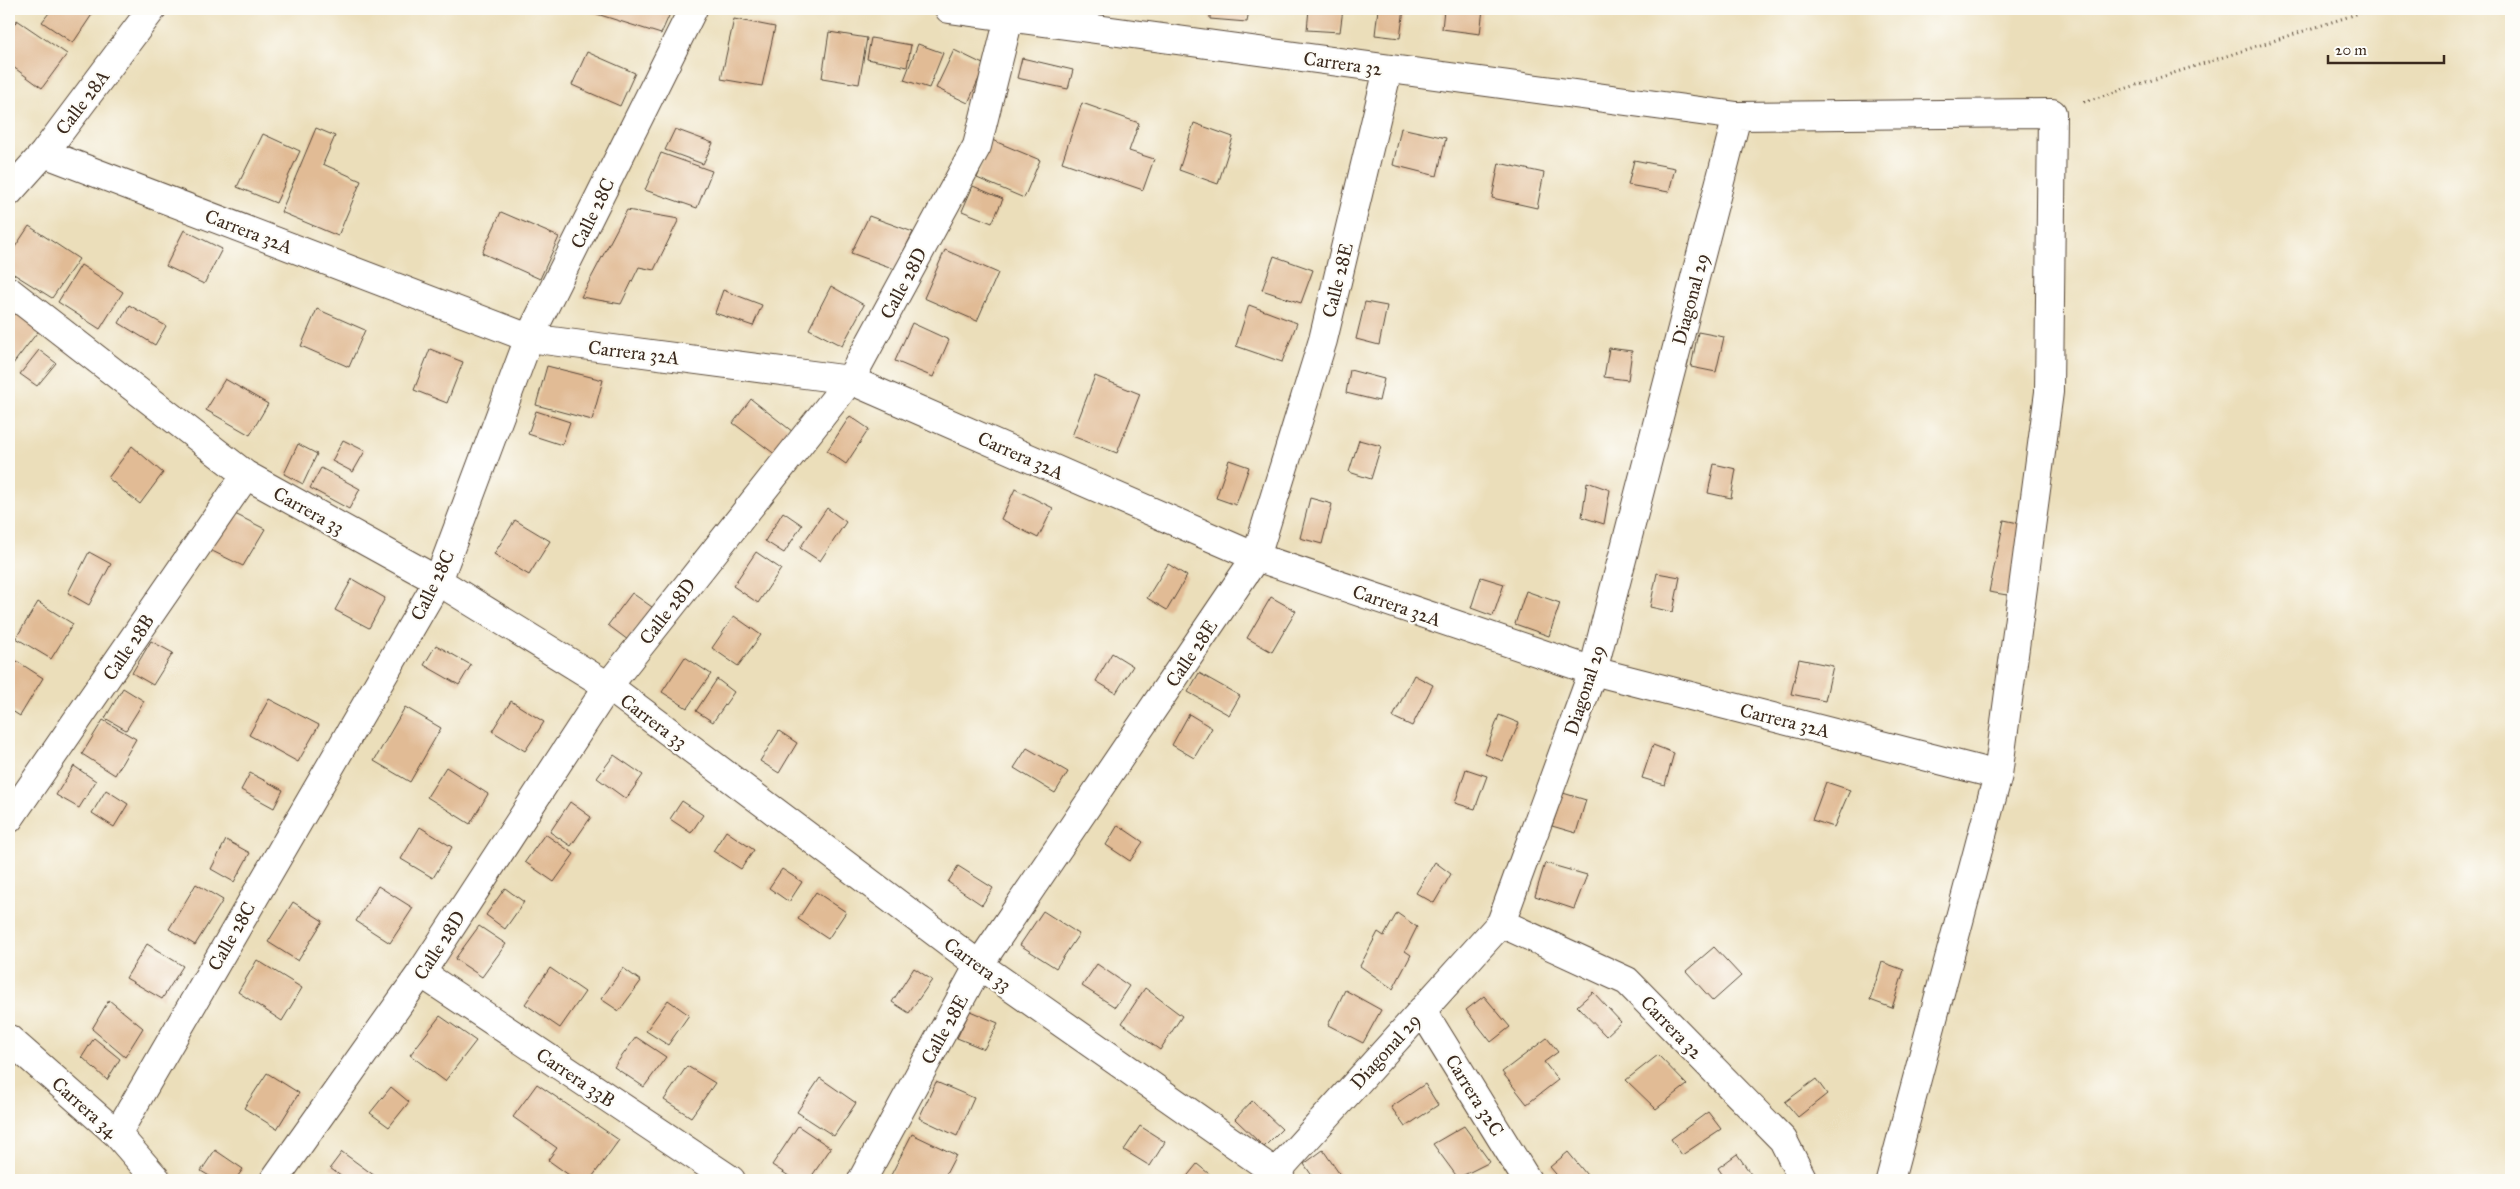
<svg xmlns="http://www.w3.org/2000/svg" width="2520" height="1189" viewBox="0 0 2520 1189" font-family="'IM FELL Great Primer',serif">
	<style>
		.building { fill: #e1bb95 }
		.lines { fill: none; stroke-linecap: round; stroke-linejoin: round }
		.street-casing { stroke: #554535; stroke-width: 30 }
		.path { stroke: #554535; stroke-width: 3; stroke-dasharray: 1 4; stroke-linecap: butt }
		.street { stroke: #fff; stroke-width: 28 }
		.labels { text-anchor: middle; stroke-width: 4.5; stroke-linejoin: round; paint-order: stroke }
		.street-label { font-size: 19px; fill: #3b2a1e; stroke: #fdfcf7 }
	</style>
	<rect width="100%" height="100%" fill="#fdfcf7"/>
	<filter id="ink" filterUnits="userSpaceOnUse"><feTurbulence type="fractalNoise" baseFrequency=".02" numOctaves="2"/><feDisplacementMap in="SourceGraphic" scale="10" xChannelSelector="R" yChannelSelector="G"/><feConvolveMatrix kernelMatrix="1 2 1 2 8 2 1 2 1" color-interpolation-filters="sRGB"/></filter>
	<filter id="wash" filterUnits="userSpaceOnUse"><feTurbulence type="fractalNoise" baseFrequency=".0096" numOctaves="4" result="noise"/><feDisplacementMap in="SourceGraphic" scale="20" xChannelSelector="R" yChannelSelector="G"/><feGaussianBlur stdDeviation="1.12" result="paint"/><feColorMatrix in="noise" values="0 0 0 0 0 0 0 0 0 0 0 0 0 0 0 0 0 1.4 0 .05"/><feComposite in="paint" operator="in"/></filter>
	<g filter="url(#wash)">
		<rect width="100%" height="100%" fill="#ebdeba"/>
		<g id="blocks">
			<!-- building -->
			<path class="building" d="M52,9H93L95,10L73,43L42,22Z
				M581,9H672L661,34Z
				M1210,9H1249L1247,22L1210,19Z
				M1309,9H1343L1340,32L1307,30Z
				M1378,9H1404L1400,38L1375,35Z
				M1444,9H1483L1480,34L1442,29Z
				M734,19L775,27L762,86L721,79Z
				M17,20L67,54L42,88L9,64V33Z
				M829,32L867,38L859,84L822,78Z
				M871,38L911,45L907,67L867,59Z
				M918,44L943,53L929,88L904,80Z
				M954,50L985,65L968,103L936,88Z
				M587,52L635,73L620,106L572,85Z
				M1022,58L1073,70L1068,89L1017,78Z
				M1082,103L1139,123L1129,151L1154,159L1143,190L1062,162Z
				M1194,123L1233,137L1218,184L1179,170Z
				M316,128L335,136L323,164L361,181L338,236L281,212Z
				M1401,128L1446,138L1437,176L1393,165Z
				M675,129L713,143L703,164L665,150Z
				M263,134L300,151L276,203L237,187Z
				M992,140L1040,160L1024,198L977,178Z
				M661,153L712,171L697,208L645,190Z
				M1634,160L1675,168L1669,192L1628,185Z
				M1499,163L1544,173L1537,208L1492,198Z
				M973,186L1003,199L992,223L962,211Z
				M627,210L679,219L654,270L639,267L621,304L581,297Z
				M501,212L559,237L540,279L482,253Z
				M869,216L913,232L895,269L851,253Z
				M29,226L79,259L52,298L9,271V256Z
				M184,230L222,249L204,284L166,266Z
				M945,250L998,273L977,321L924,298Z
				M1274,256L1313,270L1301,303L1262,290Z
				M81,265L123,292L100,329L58,302Z
				M831,286L864,305L842,346L809,329Z
				M723,290L762,305L753,326L715,313Z
				M1365,302L1387,306L1379,345L1356,339Z
				M129,305L166,326L155,345L119,323Z
				M1249,305L1297,323L1282,362L1236,346Z
				M9,307L40,329L9,369Z
				M317,309L365,330L349,367L301,346Z
				M912,323L949,340L933,377L895,361Z
				M1698,332L1724,337L1716,372L1691,367Z
				M1609,348L1632,351L1628,380L1604,377Z
				M430,349L463,362L447,403L414,390Z
				M39,350L56,363L37,386L20,374Z
				M547,366L603,380L592,420L536,405Z
				M1350,370L1384,379L1379,401L1346,393Z
				M1095,376L1140,394L1117,453L1072,436Z
				M225,379L268,404L250,435L206,410Z
				M751,399L793,432L776,455L733,423Z
				M536,411L570,422L562,445L528,434Z
				M850,416L869,429L846,464L827,451Z
				M343,440L365,451L353,472L332,461Z
				M1359,440L1381,446L1371,479L1349,472Z
				M298,444L317,454L303,484L284,474Z
				M132,446L163,473L140,504L108,478Z
				M1229,460L1249,467L1236,505L1216,498Z
				M1714,464L1736,469L1731,498L1708,493Z
				M321,468L360,489L349,509L310,488Z
				M1587,482L1610,490L1604,524L1582,517Z
				M1015,489L1053,508L1038,538L1001,519Z
				M1310,498L1332,504L1322,544L1300,538Z
				M827,508L846,522L820,561L800,548Z
				M225,509L265,529L243,566L202,546Z
				M783,512L802,525L784,553L765,541Z
				M515,520L550,541L529,575L494,554Z
				M2004,520L2028,525L2013,596L1989,592Z
				M89,552L111,564L89,605L68,593Z
				M756,552L781,569L758,603L733,586Z
				M1168,564L1187,576L1167,610L1147,598Z
				M1657,573L1680,577L1673,612L1650,607Z
				M1481,577L1504,584L1493,616L1471,608Z
				M352,579L385,598L369,628L335,610Z
				M1526,591L1560,603L1549,636L1515,624Z
				M632,593L652,607L628,640L608,625Z
				M1271,597L1296,611L1272,652L1247,638Z
				M38,602L73,624L51,659L16,638Z
				M734,616L761,635L738,666L712,648Z
				M151,641L173,653L153,685L132,673Z
				M436,645L471,665L459,685L424,665Z
				M1112,653L1133,666L1116,693L1096,681Z
				M9,656L43,678L20,716L9,709Z
				M685,657L711,674L687,708L662,692Z
				M1799,659L1833,666L1825,701L1791,694Z
				M1199,673L1240,696L1229,715L1188,692Z
				M1414,675L1433,685L1412,726L1393,717Z
				M717,679L734,692L713,722L696,711Z
				M123,688L144,701L126,730L105,718Z
				M269,699L319,725L298,762L249,735Z
				M511,701L544,722L525,751L492,731Z
				M405,707L441,728L410,782L374,761Z
				M1189,714L1212,728L1194,758L1172,745Z
				M1499,715L1519,723L1503,761L1485,754Z
				M103,720L136,739L115,775L82,754Z
				M779,731L797,743L779,773L760,761Z
				M1653,745L1674,753L1665,785L1642,778Z
				M1027,748L1068,772L1055,793L1014,768Z
				M614,755L643,775L626,799L597,778Z
				M74,766L96,781L79,808L56,795Z
				M446,767L488,794L470,824L427,797Z
				M1466,769L1487,776L1475,809L1455,803Z
				M250,773L283,790L274,808L241,790Z
				M1826,782L1850,790L1834,827L1812,820Z
				M106,790L128,804L114,827L92,813Z
				M1563,793L1586,800L1576,833L1552,826Z
				M682,801L703,815L691,833L670,819Z
				M570,802L591,817L571,846L550,832Z
				M1118,825L1143,842L1130,861L1106,845Z
				M420,827L452,847L433,878L401,859Z
				M726,831L754,850L741,869L713,851Z
				M545,834L574,854L554,882L525,862Z
				M226,840L250,853L234,882L211,869Z
				M1435,862L1451,874L1434,903L1416,893Z
				M1545,863L1587,875L1574,909L1535,896Z
				M958,866L993,888L982,905L948,882Z
				M782,869L802,882L789,902L769,888Z
				M196,884L223,900L195,945L169,929Z
				M378,886L413,908L390,943L356,921Z
				M505,888L524,902L505,929L486,915Z
				M816,892L846,912L828,939L798,919Z
				M293,902L323,921L298,961L268,942Z
				M1043,911L1079,934L1056,968L1020,945Z
				M1397,913L1417,927L1405,951L1411,955L1393,989L1360,966L1378,932L1384,936Z
				M479,926L506,944L482,977L455,959Z
				M147,944L183,966L162,999L126,978Z
				M1714,947L1741,976L1713,1001L1686,971Z
				M257,960L302,988L282,1021L238,992Z
				M1882,962L1904,970L1892,1008L1870,1000Z
				M1097,964L1129,986L1115,1007L1082,986Z
				M550,968L585,992L560,1028L525,1004Z
				M623,968L641,981L619,1011L601,999Z
				M914,968L932,980L909,1013L892,1002Z
				M1145,988L1182,1016L1160,1050L1122,1023Z
				M1345,990L1381,1010L1363,1043L1328,1025Z
				M1593,992L1621,1022L1606,1036L1577,1006Z
				M1484,996L1510,1027L1491,1042L1466,1010Z
				M109,1000L143,1028L125,1057L92,1029Z
				M668,1000L689,1015L668,1045L646,1031Z
				M970,1011L998,1023L984,1049L957,1038Z
				M440,1016L476,1041L445,1081L410,1055Z
				M636,1037L666,1057L644,1087L614,1067Z
				M94,1038L120,1059L107,1080L82,1057Z
				M1547,1038L1558,1052L1544,1062L1558,1080L1527,1104L1502,1072Z
				M1658,1055L1687,1085L1656,1109L1626,1080Z
				M687,1066L715,1083L691,1117L664,1100Z
				M267,1073L299,1093L277,1129L244,1108Z
				M820,1078L856,1103L834,1136L797,1112Z
				M1816,1079L1827,1094L1798,1117L1785,1102Z
				M936,1082L974,1098L957,1136L919,1118Z
				M537,1084L619,1140L590,1180H576L548,1160L557,1148L513,1117Z
				M1425,1084L1438,1105L1405,1127L1391,1107Z
				M391,1087L409,1102L389,1127L370,1113Z
				M1252,1101L1282,1129L1264,1147L1235,1119Z
				M1708,1112L1721,1129L1682,1155L1671,1139Z
				M798,1126L831,1148L809,1180H795L772,1165Z
				M1140,1126L1165,1142L1150,1166L1124,1150Z
				M1464,1126L1490,1162L1458,1178L1433,1144Z
				M912,1134L956,1155L943,1180H901L891,1175Z
				M215,1150L243,1169L235,1180H216L201,1171Z
				M1323,1150L1343,1179L1341,1180H1315L1304,1164Z
				M342,1152L375,1176L371,1180H346L330,1168Z
				M1568,1152L1591,1180H1561L1550,1167Z
				M1737,1154L1755,1180H1726L1718,1168Z
				M1197,1164L1214,1178L1212,1180H1184Z"/>
		</g>
	</g>
	<g filter="url(#ink)">
		<use href="#blocks" fill-opacity="0" stroke="#554535" stroke-width="1"/>
		<g class="lines">
			<defs>
				<path id="street" d="M949,9L1737,116L2052,113L2049,392L1998,775L1890,1180
					M44,153L529,338L850,380L1256,557L1593,671L1998,775
					M9,192L44,153L152,9
					M9,291L246,475L438,581L608,686L979,965L1276,1173L1281,1180
					M9,819L246,475
					M1501,923L1627,981L1783,1140L1803,1180
					M421,973L731,1180
					M1422,1010L1527,1180
					M9,1039L117,1134L157,1180
					M117,1134L438,581L529,338L693,9
					M274,1180L421,973L608,686L850,380L977,146L1009,18
					M862,1180L979,965L1256,557L1323,340L1388,69
					M1269,1180L1501,923L1593,671L1737,116"/>
			</defs>
			<!-- street casing -->
			<use href="#street" class="street-casing"/>
			<!-- path -->
			<path class="path" d="M2084,102L2372,9"/>
			<!-- street -->
			<use href="#street" class="street"/>
		</g>
	</g>
	<g class="labels">
		<!-- street labels -->
		<g class="street-label">
			<text transform="translate(1343 63) rotate(8)" y="7">Carrera 32</text>
			<text transform="translate(82 102) rotate(-53)" y="7">Calle 28A</text>
			<text transform="translate(592 213) rotate(-64)" y="7">Calle 28C</text>
			<text transform="translate(249 231) rotate(21)" y="7">Carrera 32A</text>
			<text transform="translate(1337 280) rotate(-76)" y="7">Calle 28E</text>
			<text transform="translate(903 283) rotate(-62)" y="7">Calle 28D</text>
			<text transform="translate(1690 299) rotate(-75)" y="7">Diagonal 29</text>
			<text transform="translate(634 352) rotate(7)" y="7">Carrera 32A</text>
			<text transform="translate(1021 455) rotate(24)" y="7">Carrera 32A</text>
			<text transform="translate(309 510) rotate(29)" y="7">Carrera 33</text>
			<text transform="translate(432 585) rotate(-64)" y="7">Calle 28C</text>
			<text transform="translate(1397 605) rotate(19)" y="7">Carrera 32A</text>
			<text transform="translate(667 611) rotate(-52)" y="7">Calle 28D</text>
			<text transform="translate(128 647) rotate(-56)" y="7">Calle 28B</text>
			<text transform="translate(1191 653) rotate(-56)" y="7">Calle 28E</text>
			<text transform="translate(1584 690) rotate(-72)" y="7">Diagonal 29</text>
			<text transform="translate(1785 720) rotate(14)" y="7">Carrera 32A</text>
			<text transform="translate(654 721) rotate(37)" y="7">Carrera 33</text>
			<text transform="translate(231 936) rotate(-60)" y="7">Calle 28C</text>
			<text transform="translate(439 945) rotate(-57)" y="7">Calle 28D</text>
			<text transform="translate(978 964) rotate(36)" y="7">Carrera 33</text>
			<text transform="translate(1672 1027) rotate(46)" y="7">Carrera 32</text>
			<text transform="translate(944 1029) rotate(-61)" y="7">Calle 28E</text>
			<text transform="translate(1385 1051) rotate(-48)" y="7">Diagonal 29</text>
			<text transform="translate(576 1077) rotate(34)" y="7">Carrera 33B</text>
			<text transform="translate(1475 1095) rotate(58)" y="7">Carrera 32C</text>
			<text transform="translate(85 1107) rotate(42)" y="7">Carrera 34</text>
		</g>
	</g>
	<!-- margin -->
	<rect width="2520" height="1189" fill="none" stroke="#fdfcf7" stroke-width="30"/>
	<!-- scale -->
	<path d="M2328 55v8h116v-8" fill="none" stroke="#3b2a1e" stroke-width="2.5"/>
	<text x="2335" y="55" font-size="15" fill="#3b2a1e" stroke="#fdfcf7" stroke-width="4" paint-order="stroke">20 m</text>
</svg>
